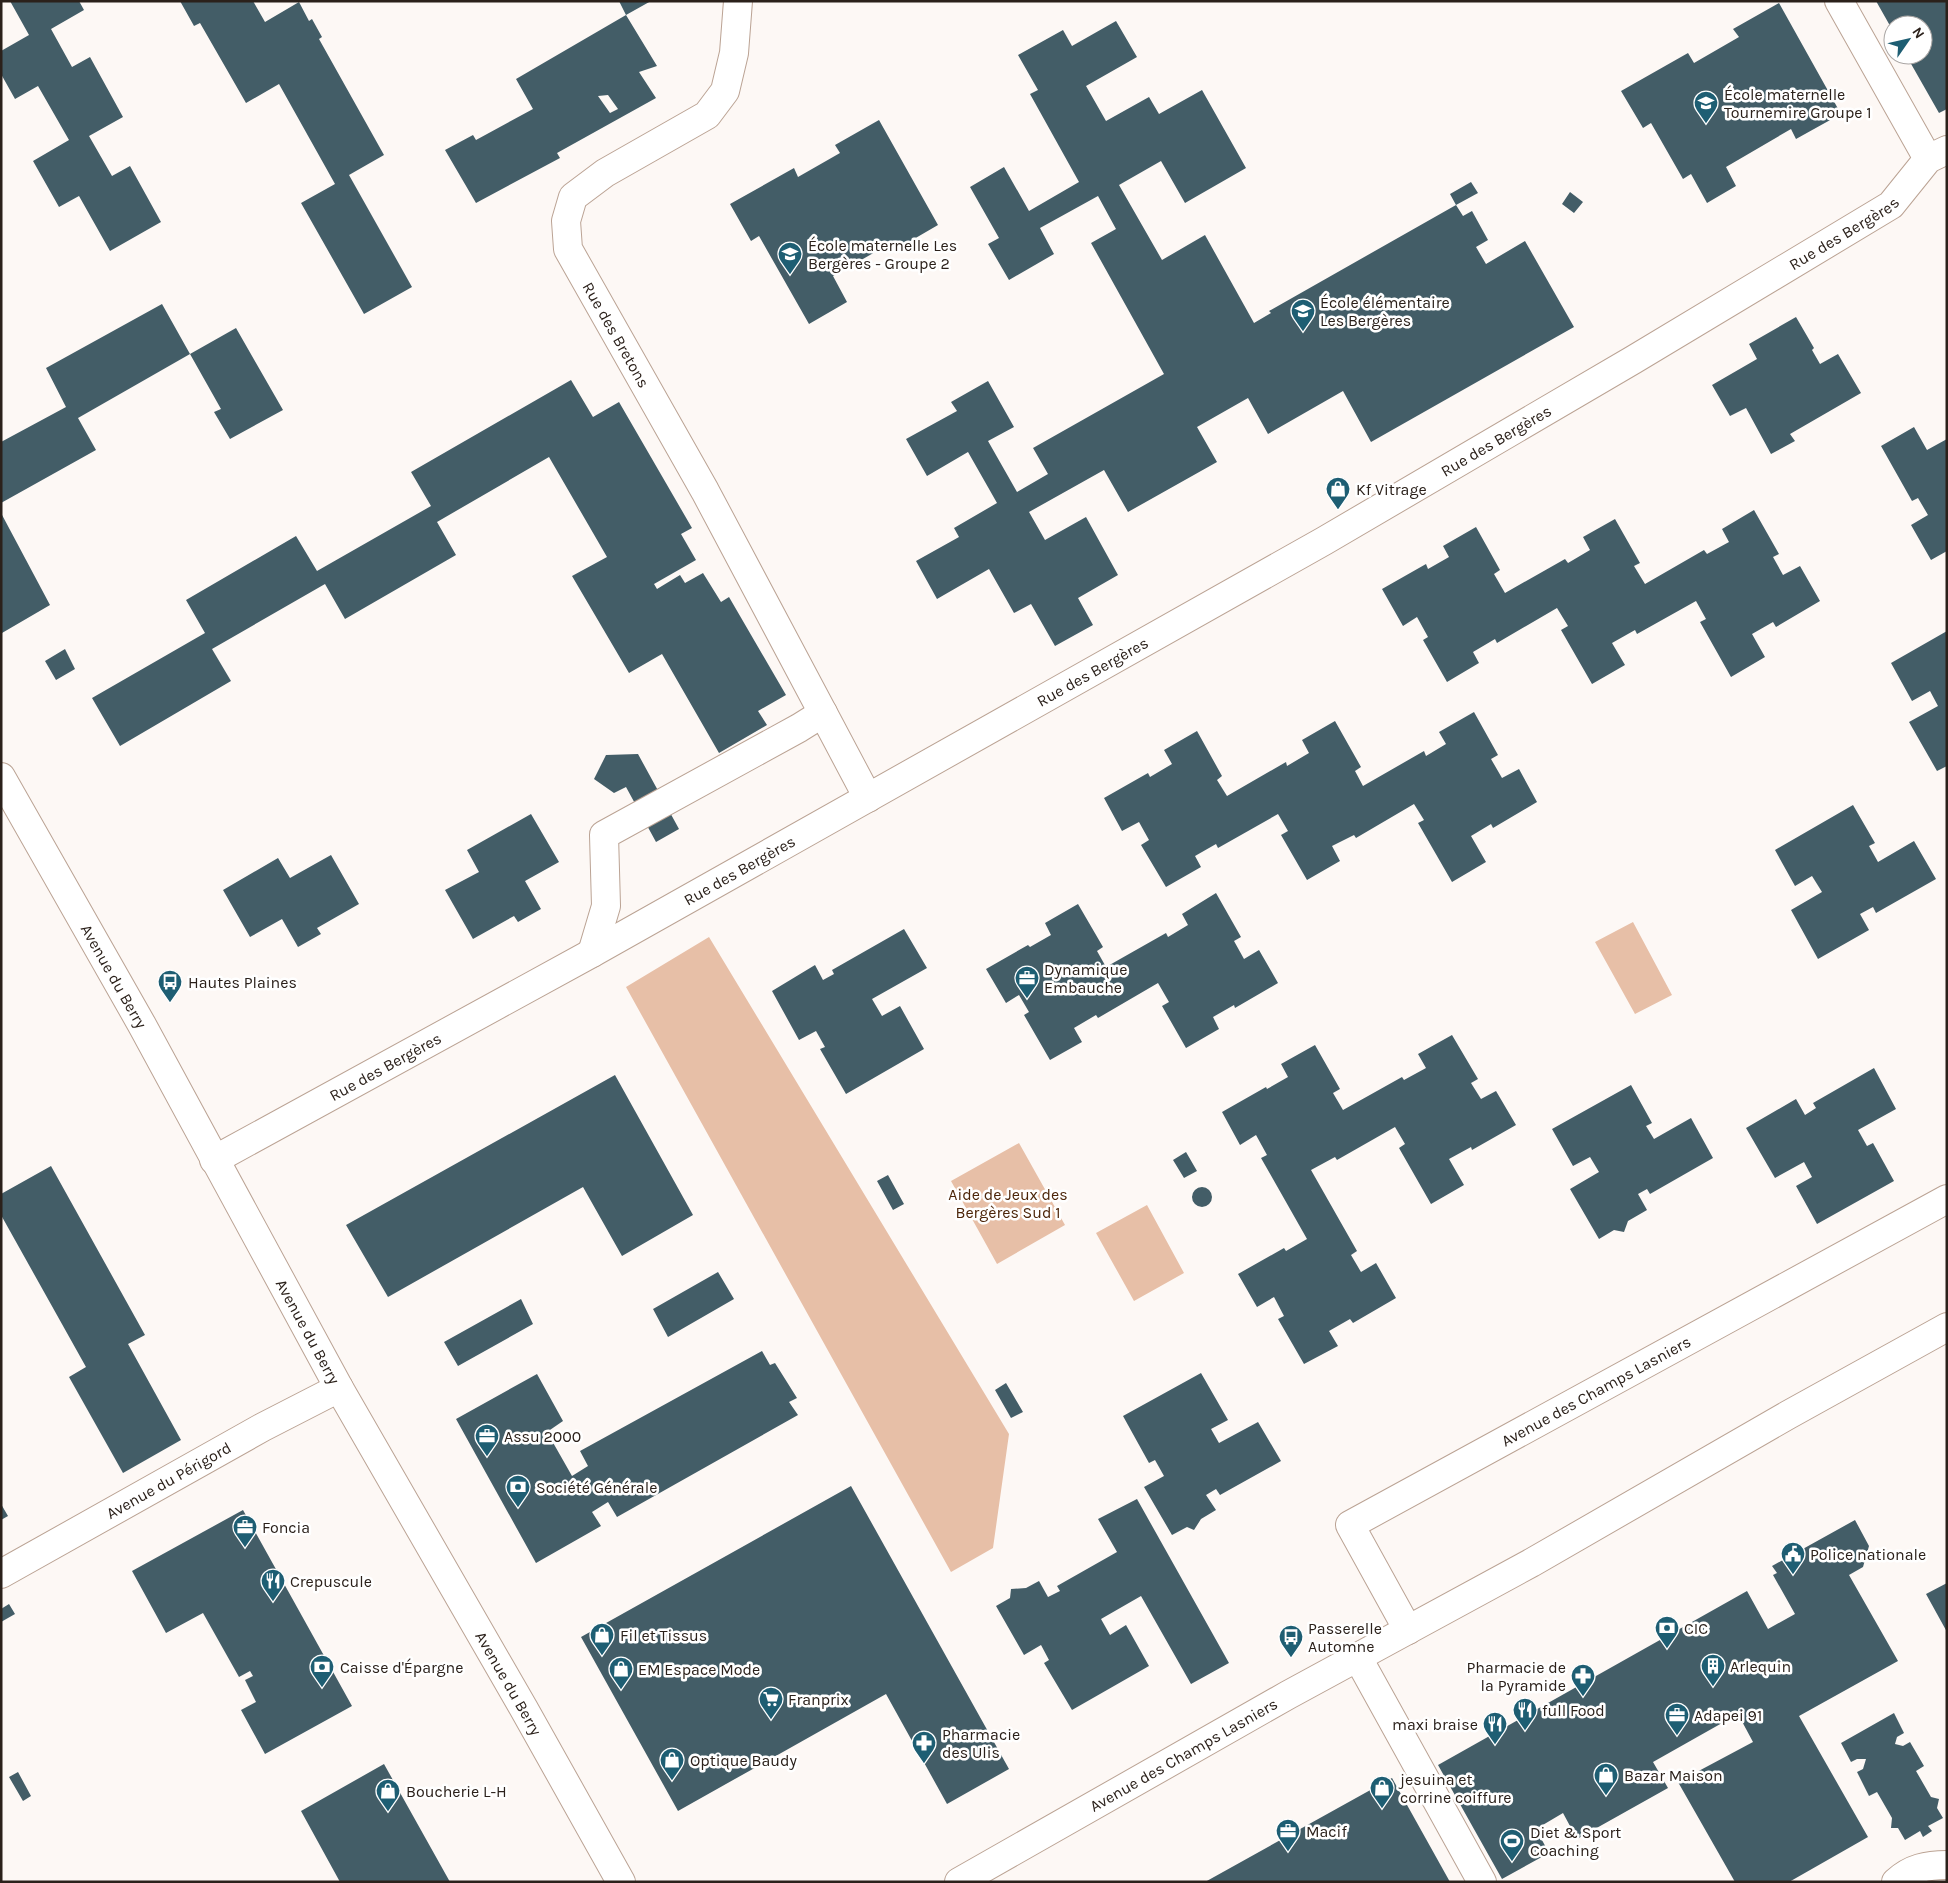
<svg xmlns="http://www.w3.org/2000/svg" width="1948" height="1883" viewBox="0 0 1948 1883" font-family="Karla,sans-serif">
	<style>
		.green { fill: #e7bfa7 }
		.building { fill: #435d67; fill-rule: evenodd }
		.lines { fill: none; stroke-linecap: round; stroke-linejoin: round }
		.street-casing { stroke: #bba394; stroke-width: 30 }
		.secondary-casing { stroke: #bba394; stroke-width: 30 }
		.street { stroke: #fff; stroke-width: 28 }
		.secondary { stroke: #fff; stroke-width: 28 }
		.labels { text-anchor: middle; stroke-width: 5; stroke-linejoin: round; paint-order: stroke }
		.poi-label { font-size: 16px; fill: #2b211b; stroke: #fff; text-anchor: start }
		.street-label { font-size: 16px; fill: #2b211b; stroke: #fff }
		.park-label { font-size: 16px; fill: #4d260a; stroke: #fff }
	</style>
	<rect width="100%" height="100%" fill="#fdf8f5"/>
	<!-- green -->
	<path class="green" d="M1633,922L1672,995L1635,1014L1595,942Z
		M709,937L1009,1434L993,1548L951,1572L626,987Z
		M1019,1143L1065,1225L997,1264L951,1181Z
		M1147,1205L1184,1273L1134,1301L1096,1233Z"/>
	<!-- building -->
	<path class="building" d="M10,1H79L84,10L51,29L72,67L90,57L123,117L89,136L112,176L130,166L161,222L110,251L79,196L59,207L33,161L69,140L38,86L15,99L1,74V51L29,35Z
		M180,1H253L265,22L299,2L309,21L312,19L322,37L319,39L384,155L349,175L412,287L364,314L301,203L335,184L279,84L246,103L200,23L194,26Z
		M619,1H651L626,15Z
		M1876,1H1947V109L1939,113L1906,55H1923V25H1893V31Z
		M1779,3L1841,114L1796,139L1791,129L1726,167L1736,186L1707,203L1691,174L1683,179L1651,123L1643,128L1621,91L1688,53L1694,63L1739,37L1733,29Z
		M626,15L657,66L639,72L656,98L557,153L560,158L476,203L445,150L473,135L476,140L533,109L516,79ZM608,95L618,109L610,113L598,96Z
		M1116,21L1137,57L1086,86L1106,121L1149,97L1159,114L1202,90L1246,168L1185,203L1161,161L1119,185L1162,260L1205,235L1254,323L1271,313L1269,311L1456,205L1463,216L1472,211L1488,240L1476,247L1486,264L1525,241L1574,327L1371,442L1343,391L1268,434L1248,398L1197,427L1217,462L1128,512L1104,470L1029,512L1045,540L1086,517L1118,575L1078,598L1093,625L1055,646L1031,604L1014,613L989,569L937,599L916,561L959,537L954,528L997,503L968,452L927,476L906,439L957,411L951,402L988,381L1014,427L988,441L1017,492L1048,474L1033,448L1164,374L1091,243L1116,229L1098,196L1040,228L1054,254L1009,280L988,244L999,238L970,187L1004,167L1029,211L1079,182L1030,94L1038,90L1018,55L1063,30L1072,46Z
		M879,120L938,225L895,250L891,243L833,276L847,302L809,324L759,236L751,241L730,204L794,168L798,177L840,153L835,145Z
		M1471,182L1478,193L1456,205L1450,194Z
		M1570,192L1583,202L1574,213L1562,204Z
		M162,304L190,354L78,418L96,450L1,503V442L66,407L46,368Z
		M1796,317L1814,348L1812,350L1820,364L1838,354L1861,393L1790,434L1795,441L1771,454L1746,408L1730,416L1712,385L1757,359L1749,344Z
		M236,328L283,410L230,439L214,412L221,409L190,354Z
		M571,380L593,417L619,402L692,528L681,534L696,560L654,584L657,589L680,575L685,583L703,573L721,602L729,597L786,695L758,711L767,725L719,753L662,654L629,673L572,576L607,557L549,457L437,522L456,555L345,619L325,584L212,649L231,681L120,746L92,698L205,633L186,600L296,536L317,571L431,506L411,472Z
		M1914,427L1927,450L1947,439V551L1931,560L1911,525L1928,515L1918,498L1912,501L1881,446Z
		M1754,510L1779,554L1773,557L1783,575L1800,566L1820,601L1776,627L1773,622L1752,634L1765,657L1731,677L1700,622L1706,619L1696,601L1637,634L1635,630L1612,643L1625,665L1592,684L1561,630L1568,626L1557,608L1497,643L1495,639L1473,652L1479,663L1447,682L1423,640L1428,637L1417,617L1403,626L1382,589L1426,564L1428,569L1449,557L1443,546L1476,527L1500,570L1494,574L1505,593L1565,559L1568,563L1590,550L1583,537L1615,519L1640,563L1634,566L1645,584L1704,550L1707,554L1729,542L1722,529Z
		M1,513L50,605L2,633L1,631Z
		M1947,631V766L1937,771L1909,722L1938,706L1930,691L1912,701L1891,663Z
		M65,649L75,669L56,680L45,661Z
		M1474,712L1498,755L1491,759L1502,778L1519,769L1537,802L1493,828L1491,824L1471,836L1486,862L1452,882L1418,823L1424,820L1414,804L1356,838L1354,835L1332,846L1340,861L1307,880L1281,835L1288,831L1278,814L1218,848L1216,844L1195,856L1201,867L1166,887L1141,845L1149,840L1139,822L1122,831L1104,798L1148,773L1150,777L1172,764L1164,750L1197,731L1222,776L1217,780L1227,796L1286,762L1287,766L1309,753L1302,740L1335,721L1361,767L1355,771L1363,786L1424,751L1426,756L1446,744L1439,732Z
		M638,754L679,829L656,842L626,787L614,793L594,779L606,755Z
		M1853,805L1875,843L1869,846L1878,862L1914,841L1936,879L1876,913L1873,907L1860,914L1869,930L1818,959L1791,910L1822,892L1812,876L1795,886L1775,850Z
		M531,814L559,862L525,881L541,909L518,922L514,916L473,939L445,890L479,872L467,850Z
		M331,855L359,904L317,928L321,934L298,947L282,919L250,937L223,890L278,858L290,878Z
		M1216,893L1241,937L1234,941L1244,959L1259,950L1278,983L1235,1008L1234,1005L1213,1017L1219,1029L1186,1048L1162,1006L1169,1002L1158,983L1098,1018L1096,1015L1074,1028L1082,1042L1050,1060L1024,1015L1029,1012L1019,995L1006,1003L986,969L1028,945L1030,947L1051,935L1045,923L1078,904L1103,947L1097,951L1106,967L1166,933L1168,937L1188,925L1182,914Z
		M904,929L927,968L872,999L882,1016L900,1006L924,1049L846,1094L820,1049L825,1047L816,1031L799,1040L772,991L815,965L823,980L834,974L832,970Z
		M1452,1035L1478,1079L1471,1083L1481,1099L1496,1091L1516,1125L1472,1150L1471,1147L1449,1159L1464,1185L1431,1204L1399,1148L1405,1144L1395,1127L1337,1160L1335,1157L1311,1170L1357,1251L1351,1255L1361,1272L1376,1263L1396,1298L1353,1323L1350,1319L1329,1331L1338,1346L1304,1364L1278,1319L1284,1316L1274,1297L1257,1307L1238,1274L1284,1248L1286,1251L1307,1239L1261,1158L1267,1155L1256,1135L1240,1145L1222,1112L1266,1087L1267,1089L1288,1077L1281,1064L1315,1045L1340,1089L1333,1093L1343,1110L1402,1077L1404,1080L1426,1068L1418,1054Z
		M1874,1068L1896,1109L1858,1130L1867,1146L1873,1143L1894,1181L1817,1224L1796,1186L1812,1177L1804,1162L1775,1178L1746,1128L1796,1099L1805,1115L1816,1108L1813,1103Z
		M615,1075L693,1215L622,1256L583,1187L388,1297L346,1225Z
		M1631,1085L1652,1123L1646,1126L1654,1139L1691,1118L1713,1158L1650,1194L1647,1189L1638,1194L1647,1210L1628,1221L1624,1232L1614,1230L1599,1239L1570,1189L1599,1172L1590,1157L1573,1166L1552,1129Z
		M1186,1152L1197,1171L1184,1178L1173,1160Z
		M51,1166L145,1335L128,1344L181,1440L123,1473L69,1377L86,1367L1,1215V1194Z
		M888,1175L904,1204L893,1210L877,1181Z
		M1192 1197a10 10 0 1 1 20 0a10 10 0 1 1-20 0Z
		M718,1272L734,1299L668,1337L653,1309Z
		M521,1299L533,1324L458,1366L444,1342Z
		M762,1351L770,1365L775,1363L797,1398L789,1402L798,1415L617,1517L608,1502L592,1512L601,1526L536,1563L456,1419L537,1374L563,1421L547,1432L572,1476L588,1466L580,1451Z
		M1201,1373L1228,1420L1211,1429L1219,1443L1258,1422L1281,1461L1220,1495L1216,1489L1206,1495L1216,1510L1201,1519L1194,1530L1187,1527L1172,1535L1144,1487L1164,1476L1155,1460L1149,1463L1123,1416Z
		M1006,1383L1023,1412L1011,1418L995,1390Z
		M851,1486L1009,1769L947,1804L886,1694L678,1811L581,1637Z
		M1137,1499L1229,1663L1191,1684L1141,1596L1101,1619L1110,1635L1126,1625L1149,1666L1072,1710L1044,1663L1049,1660L1041,1645L1024,1655L996,1606L1010,1598L1011,1589L1026,1588L1039,1581L1048,1597L1060,1591L1057,1586L1117,1552L1098,1519Z
		M1,1504L8,1516L1,1520Z
		M243,1510L352,1706L265,1754L241,1710L256,1702L245,1680L253,1676L250,1671L239,1677L203,1613L166,1633L132,1571Z
		M1855,1520L1869,1546L1863,1567L1849,1575L1898,1661L1799,1716L1868,1837L1789,1882H1735L1678,1782L1753,1742L1738,1714L1653,1762L1668,1788L1577,1839L1563,1813L1536,1829L1549,1853L1502,1879L1438,1765L1747,1591L1768,1629L1795,1614L1773,1575L1777,1573L1772,1566Z
		M1947,1583V1632L1926,1594Z
		M9,1604L15,1614L1,1622V1609Z
		M1894,1713L1904,1733L1897,1737L1895,1744L1903,1746L1910,1742L1924,1766L1916,1771L1931,1797L1939,1799L1937,1808L1943,1818L1928,1826L1932,1831L1923,1837L1920,1831L1905,1840L1898,1828H1891L1892,1818L1877,1792L1869,1796L1857,1772L1863,1769L1866,1759H1857L1851,1762L1841,1743Z
		M384,1764L450,1882H340L301,1811Z
		M18,1772L31,1796L23,1801L9,1777Z
		M1392,1778L1450,1882H1205Z"/>
	<g class="lines">
		<defs>
			<g id="street">
				<path id="s1" d="M738,1L734,53L725,91L707,115L605,173L573,197L566,221L568,249L705,491L823,713"/>
				<path d="M1839,1L1928,159"/>
				<path d="M592,953L606,906L604,835L799,728L823,713L868,798"/>
				<path id="s2" d="M214,1160L592,953L1324,541L1633,360L1891,205L1928,159L1947,150"/>
				<path id="s3" d="M1,1574L263,1427L339,1388"/>
				<path id="s4" d="M1408,1630L1350,1525L1947,1199"/>
				<path d="M1358,1658L1482,1882"/>
				<path d="M1896,1882C1911,1868 1927,1865 1947,1865"/>
			</g>
			<g id="secondary">
				<path id="s5" d="M1,777L142,1025L339,1388L524,1709L621,1882"/>
				<path id="s6" d="M959,1882L1288,1695L1531,1563L1788,1415L1947,1327"/>
			</g>
		</defs>
		<!-- street casing -->
		<use href="#street" class="street-casing"/>
		<!-- secondary casing -->
		<use href="#secondary" class="secondary-casing"/>
		<!-- street -->
		<use href="#street" class="street"/>
		<!-- secondary -->
		<use href="#secondary" class="secondary"/>
	</g>
	<!-- icons -->
	<defs>
		<symbol id="school-pin" viewBox="-11 -11 22 30"><path d="M0 17L-7.5 6A9.5 9.5 0 1 1 7.5 6Z" fill="#1e5e73" stroke="#fff"/><path d="M0-5L7-2L0 1L-7-2ZM-4 1L0 2.5L4 1V4Q0 6-4 4Z" fill="#fff"/></symbol>
		<symbol id="shop-pin" viewBox="-11 -11 22 30"><path d="M0 17L-7.5 6A9.5 9.5 0 1 1 7.5 6Z" fill="#1e5e73" stroke="#fff"/><path d="M-5-2.5h2.3a2.7 3.5 0 0 1 5.4 0H5L5.5 6h-11ZM-1.5-2.5h3a1.5 2.3 0 0 0-3 0Z" fill="#fff"/></symbol>
		<symbol id="office-pin" viewBox="-11 -11 22 30"><path d="M0 17L-7.5 6A9.5 9.5 0 1 1 7.5 6Z" fill="#1e5e73" stroke="#fff"/><path d="M-6-3h4V-5.5h4V-3h4V5H-6ZM-1-4.5V-3h2v-1.5ZM-6 0V1H6V0Z" fill="#fff"/></symbol>
		<symbol id="bus-pin" viewBox="-11 -11 22 30"><path d="M0 17L-7.5 6A9.5 9.5 0 1 1 7.5 6Z" fill="#1e5e73" stroke="#fff"/><path d="M-5-6H5V4H4V6H2V4H-2V6H-4V4H-5ZM-3.5-4V0h7V-4ZM-3.5 1.2v1.5H-2V1.2ZM2 1.2v1.5H3.5V1.2Z" fill="#fff"/></symbol>
		<symbol id="bank-pin" viewBox="-11 -11 22 30"><path d="M0 17L-7.5 6A9.5 9.5 0 1 1 7.5 6Z" fill="#1e5e73" stroke="#fff"/><path d="M-6-4H6V4H-6ZM0-2.3a2.3 2.3 0 1 0 0 4.6a2.3 2.3 0 1 0 0-4.6Z" fill="#fff"/></symbol>
		<symbol id="civic-pin" viewBox="-11 -11 22 30"><path d="M0 17L-7.5 6A9.5 9.5 0 1 1 7.5 6Z" fill="#1e5e73" stroke="#fff"/><path d="M-.6-6.5H3V-4.5H.6V-3L4-1V1h2V6H-6V1h2V-1L-.6-3ZM-1.2 2.5V6h2.4V2.5Z" fill="#fff"/></symbol>
		<symbol id="restaurant-pin" viewBox="-11 -11 22 30"><path d="M0 17L-7.5 6A9.5 9.5 0 1 1 7.5 6Z" fill="#1e5e73" stroke="#fff"/><path d="M-5-6h1v4h1v-4h1v4h1v-4h1v5L-1.5 .5V6h-2V.5L-5-1ZM5-6V6H3V1.5H1.5Q1.5-4 5-6Z" fill="#fff"/></symbol>
		<symbol id="building-pin" viewBox="-11 -11 22 30"><path d="M0 17L-7.5 6A9.5 9.5 0 1 1 7.5 6Z" fill="#1e5e73" stroke="#fff"/><path d="M-4-6H4V6H1V3H-1V6H-4ZM-2.5-4.3h1.7v1.8h-1.7ZM.8-4.3h1.7v1.8H.8ZM-2.5-1h1.7V.8h-1.7ZM.8-1h1.7V.8H.8Z" fill="#fff"/></symbol>
		<symbol id="pharmacy-pin" viewBox="-11 -11 22 30"><path d="M0 17L-7.5 6A9.5 9.5 0 1 1 7.5 6Z" fill="#1e5e73" stroke="#fff"/><path d="M-2-6h4v4h4v4h-4v4h-4v-4h-4v-4h4Z" fill="#fff"/></symbol>
		<symbol id="supermarket-pin" viewBox="-11 -11 22 30"><path d="M0 17L-7.5 6A9.5 9.5 0 1 1 7.5 6Z" fill="#1e5e73" stroke="#fff"/><path d="M-6-5.5h2.5l.6 2H6L4.5 2H-2.5L-4.4-4H-6ZM-1.5 3.2a1.3 1.3 0 1 0 .1 0ZM3 3.2a1.3 1.3 0 1 0 .1 0Z" fill="#fff"/></symbol>
		<symbol id="stadium-pin" viewBox="-11 -11 22 30"><path d="M0 17L-7.5 6A9.5 9.5 0 1 1 7.5 6Z" fill="#1e5e73" stroke="#fff"/><path d="M0-5a6.5 5 0 1 0 0 10a6.5 5 0 1 0 0-10ZM-3.5-1.8h7v3.6h-7Z" fill="#fff"/></symbol>
	</defs>
	<g fill-rule="evenodd">
		<use href="#school-pin" x="1692" y="89" width="28" height="38"/>
		<use href="#school-pin" x="776" y="240" width="28" height="38"/>
		<use href="#school-pin" x="1289" y="297" width="28" height="38"/>
		<use href="#shop-pin" x="1324" y="475" width="28" height="38"/>
		<use href="#office-pin" x="1013" y="964" width="28" height="38"/>
		<use href="#bus-pin" x="156" y="968" width="28" height="38"/>
		<use href="#office-pin" x="473" y="1422" width="28" height="38"/>
		<use href="#bank-pin" x="504" y="1473" width="28" height="38"/>
		<use href="#office-pin" x="231" y="1513" width="28" height="38"/>
		<use href="#civic-pin" x="1779" y="1540" width="28" height="38"/>
		<use href="#restaurant-pin" x="259" y="1567" width="28" height="38"/>
		<use href="#bank-pin" x="1653" y="1614" width="28" height="38"/>
		<use href="#shop-pin" x="588" y="1621" width="28" height="38"/>
		<use href="#bus-pin" x="1277" y="1623" width="28" height="38"/>
		<use href="#building-pin" x="1699" y="1652" width="28" height="38"/>
		<use href="#bank-pin" x="308" y="1653" width="28" height="38"/>
		<use href="#shop-pin" x="607" y="1655" width="28" height="38"/>
		<use href="#pharmacy-pin" x="1569" y="1662" width="28" height="38"/>
		<use href="#supermarket-pin" x="757" y="1685" width="28" height="38"/>
		<use href="#restaurant-pin" x="1511" y="1696" width="28" height="38"/>
		<use href="#office-pin" x="1663" y="1701" width="28" height="38"/>
		<use href="#restaurant-pin" x="1481" y="1710" width="28" height="38"/>
		<use href="#pharmacy-pin" x="910" y="1729" width="28" height="38"/>
		<use href="#shop-pin" x="658" y="1746" width="28" height="38"/>
		<use href="#shop-pin" x="1592" y="1761" width="28" height="38"/>
		<use href="#shop-pin" x="1368" y="1774" width="28" height="38"/>
		<use href="#shop-pin" x="374" y="1777" width="28" height="38"/>
		<use href="#office-pin" x="1274" y="1817" width="28" height="38"/>
		<use href="#stadium-pin" x="1498" y="1827" width="28" height="38"/>
	</g>
	<g class="labels">
		<!-- poi labels -->
		<g class="poi-label">
			<text x="1724" y="100">École maternelle<tspan x="1724" dy="18">Tournemire Groupe 1</tspan></text>
			<text x="808" y="251">École maternelle Les<tspan x="808" dy="18">Bergères - Groupe 2</tspan></text>
			<text x="1320" y="308">École élémentaire<tspan x="1320" dy="18">Les Bergères</tspan></text>
			<text x="1356" y="495">Kf Vitrage</text>
			<text x="1044" y="975">Dynamique<tspan x="1044" dy="18">Embauche</tspan></text>
			<text x="188" y="988">Hautes Plaines</text>
			<text x="504" y="1442">Assu 2000</text>
			<text x="536" y="1493">Société Générale</text>
			<text x="262" y="1533">Foncia</text>
			<text x="1810" y="1560">Police nationale</text>
			<text x="290" y="1587">Crepuscule</text>
			<text x="1308" y="1634">Passerelle<tspan x="1308" dy="18">Automne</tspan></text>
			<text x="1684" y="1634">CIC</text>
			<text x="620" y="1641">Fil et Tissus</text>
			<text x="1730" y="1672">Arlequin</text>
			<text x="340" y="1673">Caisse d'Épargne</text>
			<text x="1566" y="1673" text-anchor="end">Pharmacie de<tspan x="1566" dy="18">la Pyramide</tspan></text>
			<text x="638" y="1675">EM Espace Mode</text>
			<text x="788" y="1705">Franprix</text>
			<text x="1542" y="1716">full Food</text>
			<text x="1694" y="1721">Adapei 91</text>
			<text x="1478" y="1730" text-anchor="end">maxi braise</text>
			<text x="942" y="1740">Pharmacie<tspan x="942" dy="18">des Ulis</tspan></text>
			<text x="690" y="1766">Optique Baudy</text>
			<text x="1624" y="1781">Bazar Maison</text>
			<text x="1400" y="1785">jesuina et<tspan x="1400" dy="18">corrine coiffure</tspan></text>
			<text x="406" y="1797">Boucherie L-H</text>
			<text x="1306" y="1837">Macif</text>
			<text x="1530" y="1838">Diet &amp; Sport<tspan x="1530" dy="18">Coaching</tspan></text>
		</g>
		<!-- street labels -->
		<g class="street-label">
			<text dy="6" stroke="none"><textPath href="#s2" startOffset="1875">Rue des Bergères</textPath></text>
			<text dy="6" stroke="none"><textPath href="#s1" startOffset="430">Rue des Bretons</textPath></text>
			<text dy="6" stroke="none"><textPath href="#s2" startOffset="1470">Rue des Bergères</textPath></text>
			<text dy="6" stroke="none"><textPath href="#s2" startOffset="1005">Rue des Bergères</textPath></text>
			<text dy="6" stroke="none"><textPath href="#s2" startOffset="600">Rue des Bergères</textPath></text>
			<text dy="6" stroke="none"><textPath href="#s5" startOffset="229">Avenue du Berry</textPath></text>
			<text dy="6" stroke="none"><textPath href="#s2" startOffset="195">Rue des Bergères</textPath></text>
			<text dy="6" stroke="none"><textPath href="#s5" startOffset="634">Avenue du Berry</textPath></text>
			<text dy="6" stroke="none"><textPath href="#s4" startOffset="400">Avenue des Champs Lasniers</textPath></text>
			<text dy="6" stroke="none"><textPath href="#s3" startOffset="192">Avenue du Périgord</textPath></text>
			<text dy="6" stroke="none"><textPath href="#s5" startOffset="1039">Avenue du Berry</textPath></text>
			<text dy="6" stroke="none"><textPath href="#s6" startOffset="258">Avenue des Champs Lasniers</textPath></text>
		</g>
		<!-- park labels -->
		<g class="park-label">
			<text x="1008" y="1200">Aide de Jeux des<tspan x="1008" dy="18">Bergères Sud 1</tspan></text>
		</g>
	</g>
	<!-- border -->
	<rect width="1948" height="1883" fill="none" stroke="#2b211b" stroke-width="5"/>
	<!-- north arrow -->
	<g transform="translate(1908 40) rotate(56)"><circle r="24" fill="#ffffff" stroke="#aaa6a4"/>
	<path d="M0-4L9 19L0 12L-9 19Z" fill="#1e5e73"/>
	<text y="-8" font-size="14" font-weight="bold" text-anchor="middle" fill="#2b211b">N</text>
	</g>
</svg>
